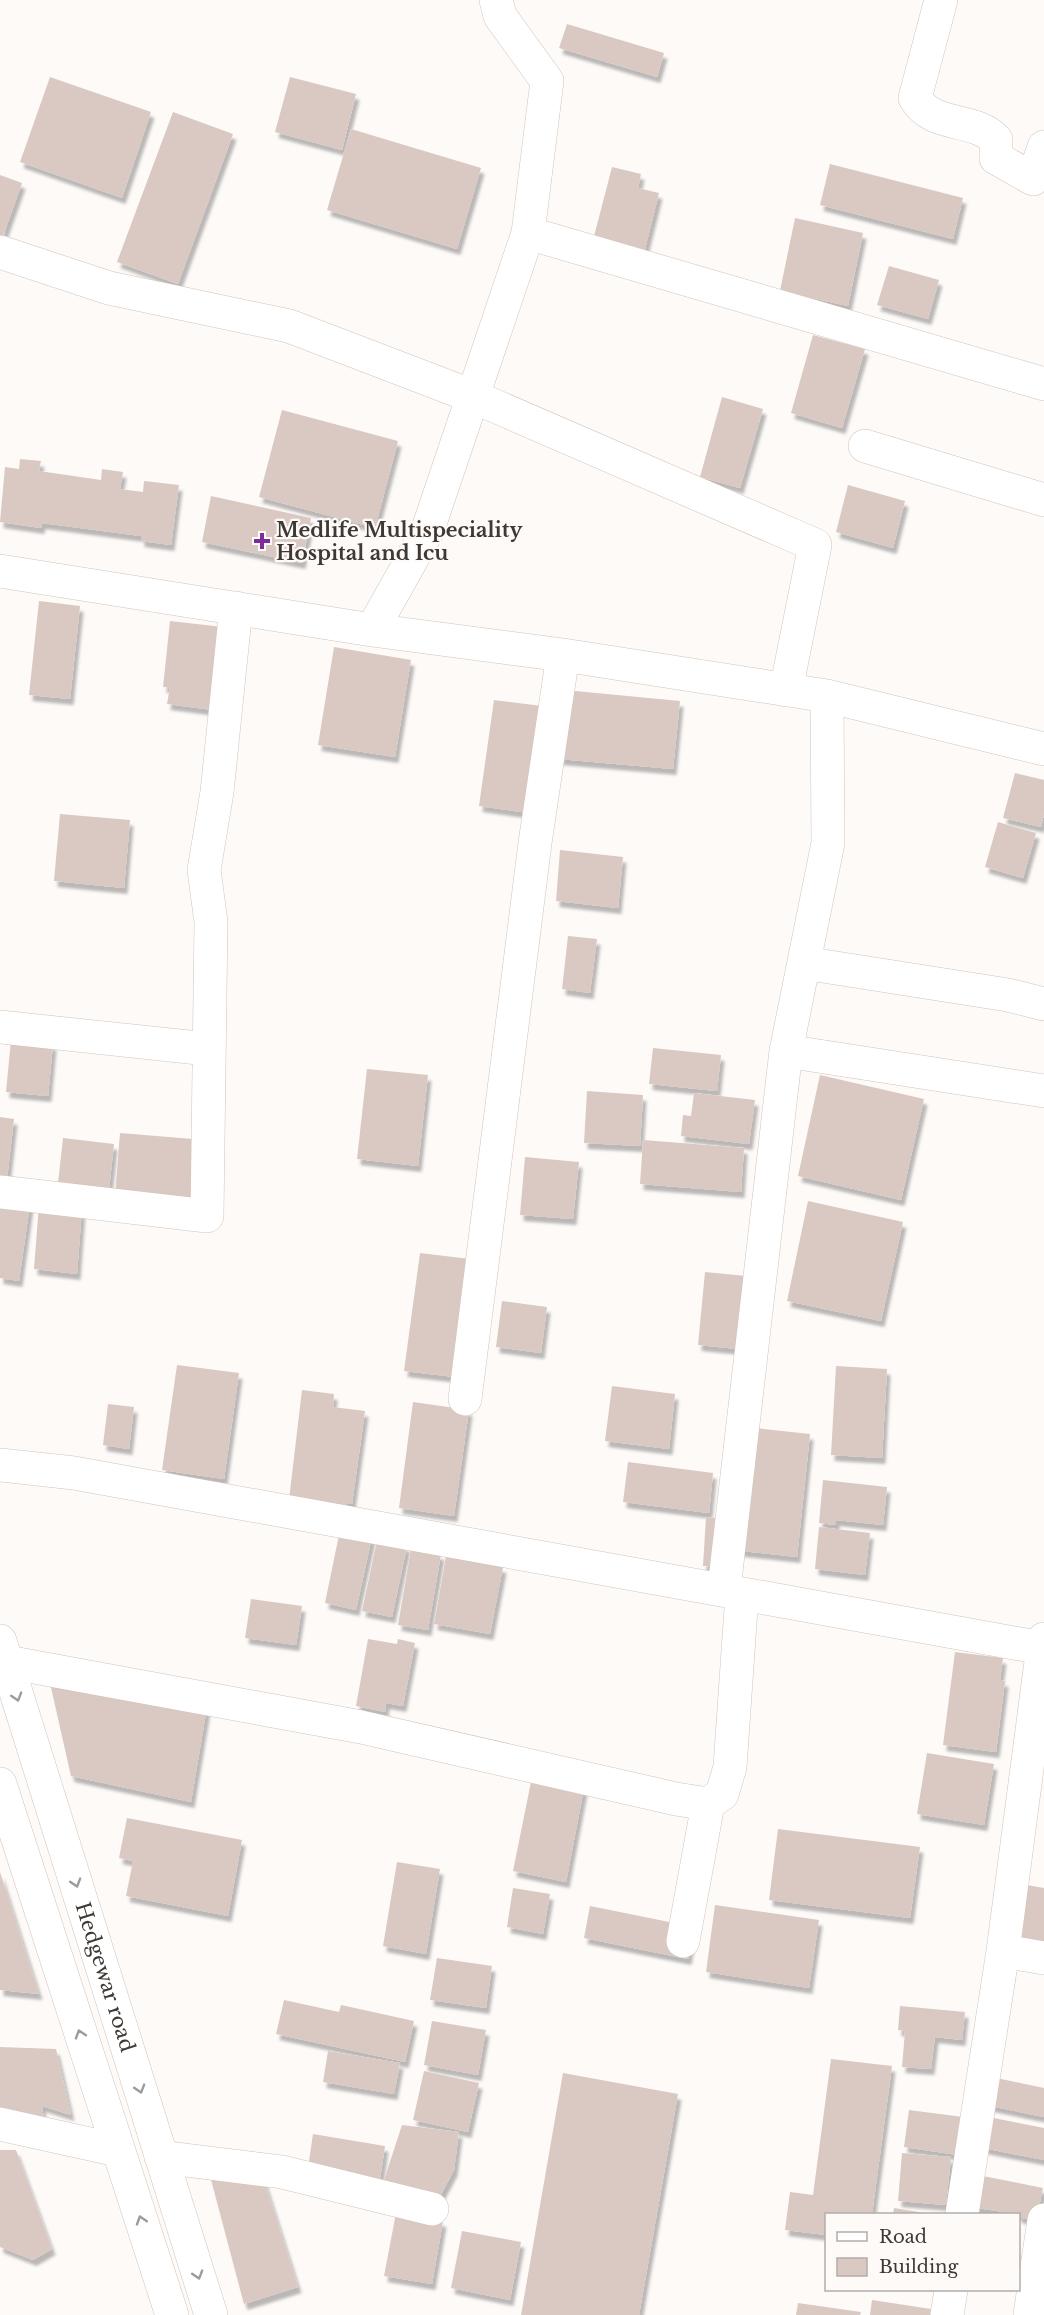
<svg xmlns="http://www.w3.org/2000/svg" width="1044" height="2315" viewBox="0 0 1044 2315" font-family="'Libre Baskerville',serif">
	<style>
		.building { fill: #dac9c2; filter: url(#shadow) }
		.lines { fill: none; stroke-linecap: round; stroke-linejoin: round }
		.minor-casing { stroke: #d1c4b9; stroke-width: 34 }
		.major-casing { stroke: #d1c4b9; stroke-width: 34 }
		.minor { stroke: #fff; stroke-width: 33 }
		.major { stroke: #fff; stroke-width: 33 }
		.oneway { stroke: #9e9c9a }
		.poi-dot { fill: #7e2c9b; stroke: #fdfaf8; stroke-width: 2 }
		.labels { text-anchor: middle; stroke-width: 4.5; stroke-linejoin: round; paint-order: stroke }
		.poi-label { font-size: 20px; font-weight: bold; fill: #3e3934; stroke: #fdfaf8; text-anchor: start }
		.street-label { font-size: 20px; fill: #3e3934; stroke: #fdfaf8 }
	</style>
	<defs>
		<filter id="shadow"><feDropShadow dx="3.5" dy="6" stdDeviation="1.5" flood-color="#0004"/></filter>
	</defs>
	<rect width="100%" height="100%" fill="#fdfaf8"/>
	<!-- building -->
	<path class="building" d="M567,24L664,53L657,77L559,48Z
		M50,77L151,112L122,198L20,162Z
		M290,77L356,94L342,150L275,132Z
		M173,112L233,134L178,284L117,262Z
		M351,129L481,168L457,249L327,210Z
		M830,164L963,198L953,239L820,205Z
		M612,167L641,174L638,188L659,193L643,257L592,244Z
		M0,175L22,183L3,236L0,235Z
		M795,218L863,233L848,306L780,291Z
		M889,266L939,280L928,319L877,305Z
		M813,335L865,349L842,428L791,413Z
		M722,397L763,409L740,488L700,477Z
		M282,410L398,441L375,528L259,497Z
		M20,459L41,461L39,471L101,480L102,469L123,472L120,489L143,492L144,481L179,485L171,545L141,541V536L42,523L41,528L0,522L5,467L19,469Z
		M848,485L905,501L893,548L836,532Z
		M211,496L311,518L302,563L202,542Z
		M39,601L80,606L70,699L29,695Z
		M170,621L223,627L213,710L167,704L170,687H163Z
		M334,647L411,660L395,757L318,745Z
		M565,690L680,701L673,769L559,759Z
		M494,700L550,707L536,814L479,806Z
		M1015,773L1044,780V814L1041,827L1003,818Z
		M60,814L130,820L124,888L54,881Z
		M998,822L1036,833L1023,878L985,867Z
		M560,850L623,857L618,908L556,901Z
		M568,936L597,939L590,993L562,989Z
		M11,1040L53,1044L48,1096L6,1092Z
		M653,1048L721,1055L717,1091L649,1084Z
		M367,1069L428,1075L418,1166L357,1159Z
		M820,1075L924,1099L901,1200L798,1176Z
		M587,1091L643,1095L640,1146L584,1143Z
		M694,1093L755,1100L749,1144L681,1136L683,1115L691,1116Z
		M0,1117L14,1119L7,1179L0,1178Z
		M120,1133L205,1140L201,1203L115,1196Z
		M63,1138L114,1144L109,1189L58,1183Z
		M643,1140L744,1148L741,1192L640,1184Z
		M525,1157L579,1162L573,1219L520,1215Z
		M0,1199L30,1204L19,1281L0,1278Z
		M808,1201L903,1222L881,1321L787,1301Z
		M39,1204L82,1208L77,1274L34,1269Z
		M420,1253L470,1259L455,1377L404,1371Z
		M705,1272L746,1276L738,1349L698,1345Z
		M502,1301L547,1307L541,1353L496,1347Z
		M177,1365L239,1373L224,1479L162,1470Z
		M836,1366L887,1369L882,1458L831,1455Z
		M612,1386L675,1394L669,1449L605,1441Z
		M302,1390L334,1394L333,1407L365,1411L352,1504L347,1503L345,1515L288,1508Z
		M413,1402L469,1410L454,1516L399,1508Z
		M108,1404L134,1407L129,1449L103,1445Z
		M746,1427L810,1434L797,1557L733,1550Z
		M628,1462L713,1473L709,1513L623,1502Z
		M823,1480L887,1487L883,1525L836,1520V1525L819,1523Z
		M706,1517L727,1519L724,1567L703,1566Z
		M819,1527L870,1533L865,1575L815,1569Z
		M340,1530L372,1537L356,1610L325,1603Z
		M377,1540L407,1546L392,1617L362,1611Z
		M411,1549L441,1554L428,1630L398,1625Z
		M446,1556L503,1567L490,1634L434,1624Z
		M251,1599L302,1606L296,1645L245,1638Z
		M368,1639L397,1644L398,1639L415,1643L403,1706L386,1703L385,1712L356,1706Z
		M955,1652L1003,1658L1000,1680L1005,1681L996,1752L943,1745Z
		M48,1674L208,1701L191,1802L71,1776Z
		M927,1753L994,1764L984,1825L917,1814Z
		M532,1777L584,1788L566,1882L513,1871Z
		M127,1818L242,1840L228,1916L126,1896L133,1861L119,1858Z
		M778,1829L920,1847L910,1918L769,1900Z
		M397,1862L440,1869L426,1954L383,1946Z
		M0,1872L39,1994L0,1990Z
		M1021,1884L1044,1888V1948L1012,1943Z
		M513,1888L550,1894L543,1934L507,1927Z
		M715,1905L819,1920L809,1988L706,1972Z
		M590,1906L694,1927L688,1959L584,1938Z
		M437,1958L492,1966L486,2008L430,2000Z
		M284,2000L339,2012L341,2005L414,2021L405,2062L276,2034Z
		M900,2006L965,2012L962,2040L935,2037L931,2069L902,2067L905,2031L898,2030Z
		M432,2021L486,2030L478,2075L424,2065Z
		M0,2047L56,2049L71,2115L42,2106L44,2121L0,2112Z
		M328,2051L400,2063L394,2094L323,2082Z
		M831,2059L892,2066L872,2214H826V2235L785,2230L790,2192L813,2195Z
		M424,2071L479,2083L468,2132L413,2120Z
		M563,2073L678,2094L639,2315H521Z
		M992,2077L1044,2088V2117L986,2105Z
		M909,2110L963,2117L958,2155L904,2147Z
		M989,2117L1044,2128V2160L983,2148Z
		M402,2125L459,2132L454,2170L439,2198L382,2186Z
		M313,2134L385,2146L380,2179L308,2168Z
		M0,2150H16L52,2249L33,2260L0,2247Z
		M902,2153L951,2157L946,2205L898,2201Z
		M208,2168L263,2177L298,2287L244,2304Z
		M978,2175L1043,2188L1036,2221L1018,2217V2214L970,2207Z
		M894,2208L925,2213L924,2214H893Z
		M396,2213L443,2221L432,2284L384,2276Z
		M462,2231L521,2242L510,2300L451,2288Z
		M872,2300L931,2309L930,2315H870Z
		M798,2303L861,2312L860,2315H796Z"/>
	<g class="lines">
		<defs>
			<path id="minor" d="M941,0L915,98C933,129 974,116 996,140V158L1033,179L1044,147
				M528,233L1044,384
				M0,252L109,288L289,326L472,396L815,545L786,690
				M865,446L1044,500
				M0,571L372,630L563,655L827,696L1044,749
				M372,630L427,532L528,233L547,81L500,16L496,0
				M804,963L1008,995L1044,1004
				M0,1027L208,1049
				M786,1051L1044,1091
				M0,1192L207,1216L211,922L204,870L217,792L236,608
				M465,1399L535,843L563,655
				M0,1465L74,1473L1042,1648
				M724,1589L786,1051L828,843L827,696
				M7,1662L361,1727L676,1799L708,1804L722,1794L730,1767L742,1594
				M683,1941L708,1804
				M1003,1951L1044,1958
				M0,2124L117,2150
				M161,2157L282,2172L432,2209
				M962,2214L1003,1951L1044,1639
				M947,2315L951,2290
				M1030,2315L1044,2220"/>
			<g id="major">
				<path id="s1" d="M0,1641L211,2315"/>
				<path d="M0,1784L172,2315"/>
			</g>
		</defs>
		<!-- minor casing -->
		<use href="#minor" class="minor-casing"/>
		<!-- major casing -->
		<use href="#major" class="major-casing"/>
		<!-- minor -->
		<use href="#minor" class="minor"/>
		<!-- major -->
		<use href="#major" class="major"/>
	</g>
	<!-- one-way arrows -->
	<defs><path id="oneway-chevron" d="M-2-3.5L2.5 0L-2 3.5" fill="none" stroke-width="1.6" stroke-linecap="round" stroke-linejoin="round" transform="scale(1.5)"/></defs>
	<g class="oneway">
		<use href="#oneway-chevron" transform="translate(17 1697) rotate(73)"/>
		<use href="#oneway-chevron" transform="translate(76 1883) rotate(73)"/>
		<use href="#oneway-chevron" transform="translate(80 2034) rotate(-108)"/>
		<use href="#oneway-chevron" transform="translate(140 2089) rotate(73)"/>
		<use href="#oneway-chevron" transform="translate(141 2220) rotate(-108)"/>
		<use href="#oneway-chevron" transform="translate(198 2275) rotate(73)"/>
	</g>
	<!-- markers -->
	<path class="poi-dot" d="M259 532h6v6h6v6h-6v6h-6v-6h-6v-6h6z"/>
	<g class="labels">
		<!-- poi labels -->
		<g class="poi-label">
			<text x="276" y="537">Medlife Multispeciality<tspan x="276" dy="23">Hospital and Icu</tspan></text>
		</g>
		<!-- street labels -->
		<g class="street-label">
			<text dy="7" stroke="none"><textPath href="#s1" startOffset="352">Hedgewar road</textPath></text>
		</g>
	</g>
	<!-- legend -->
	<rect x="825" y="2213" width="195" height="78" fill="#fdfaf8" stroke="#b1adaa" stroke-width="1.5"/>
	<rect x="837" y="2232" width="30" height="9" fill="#ffffff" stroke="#b1adaa" stroke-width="1.5"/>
	<text x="879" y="2243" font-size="18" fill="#3e3934">Road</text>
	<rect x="837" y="2258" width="30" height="18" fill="#dac9c2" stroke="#b1adaa" stroke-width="1.5"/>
	<text x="879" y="2273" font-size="18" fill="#3e3934">Building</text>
</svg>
